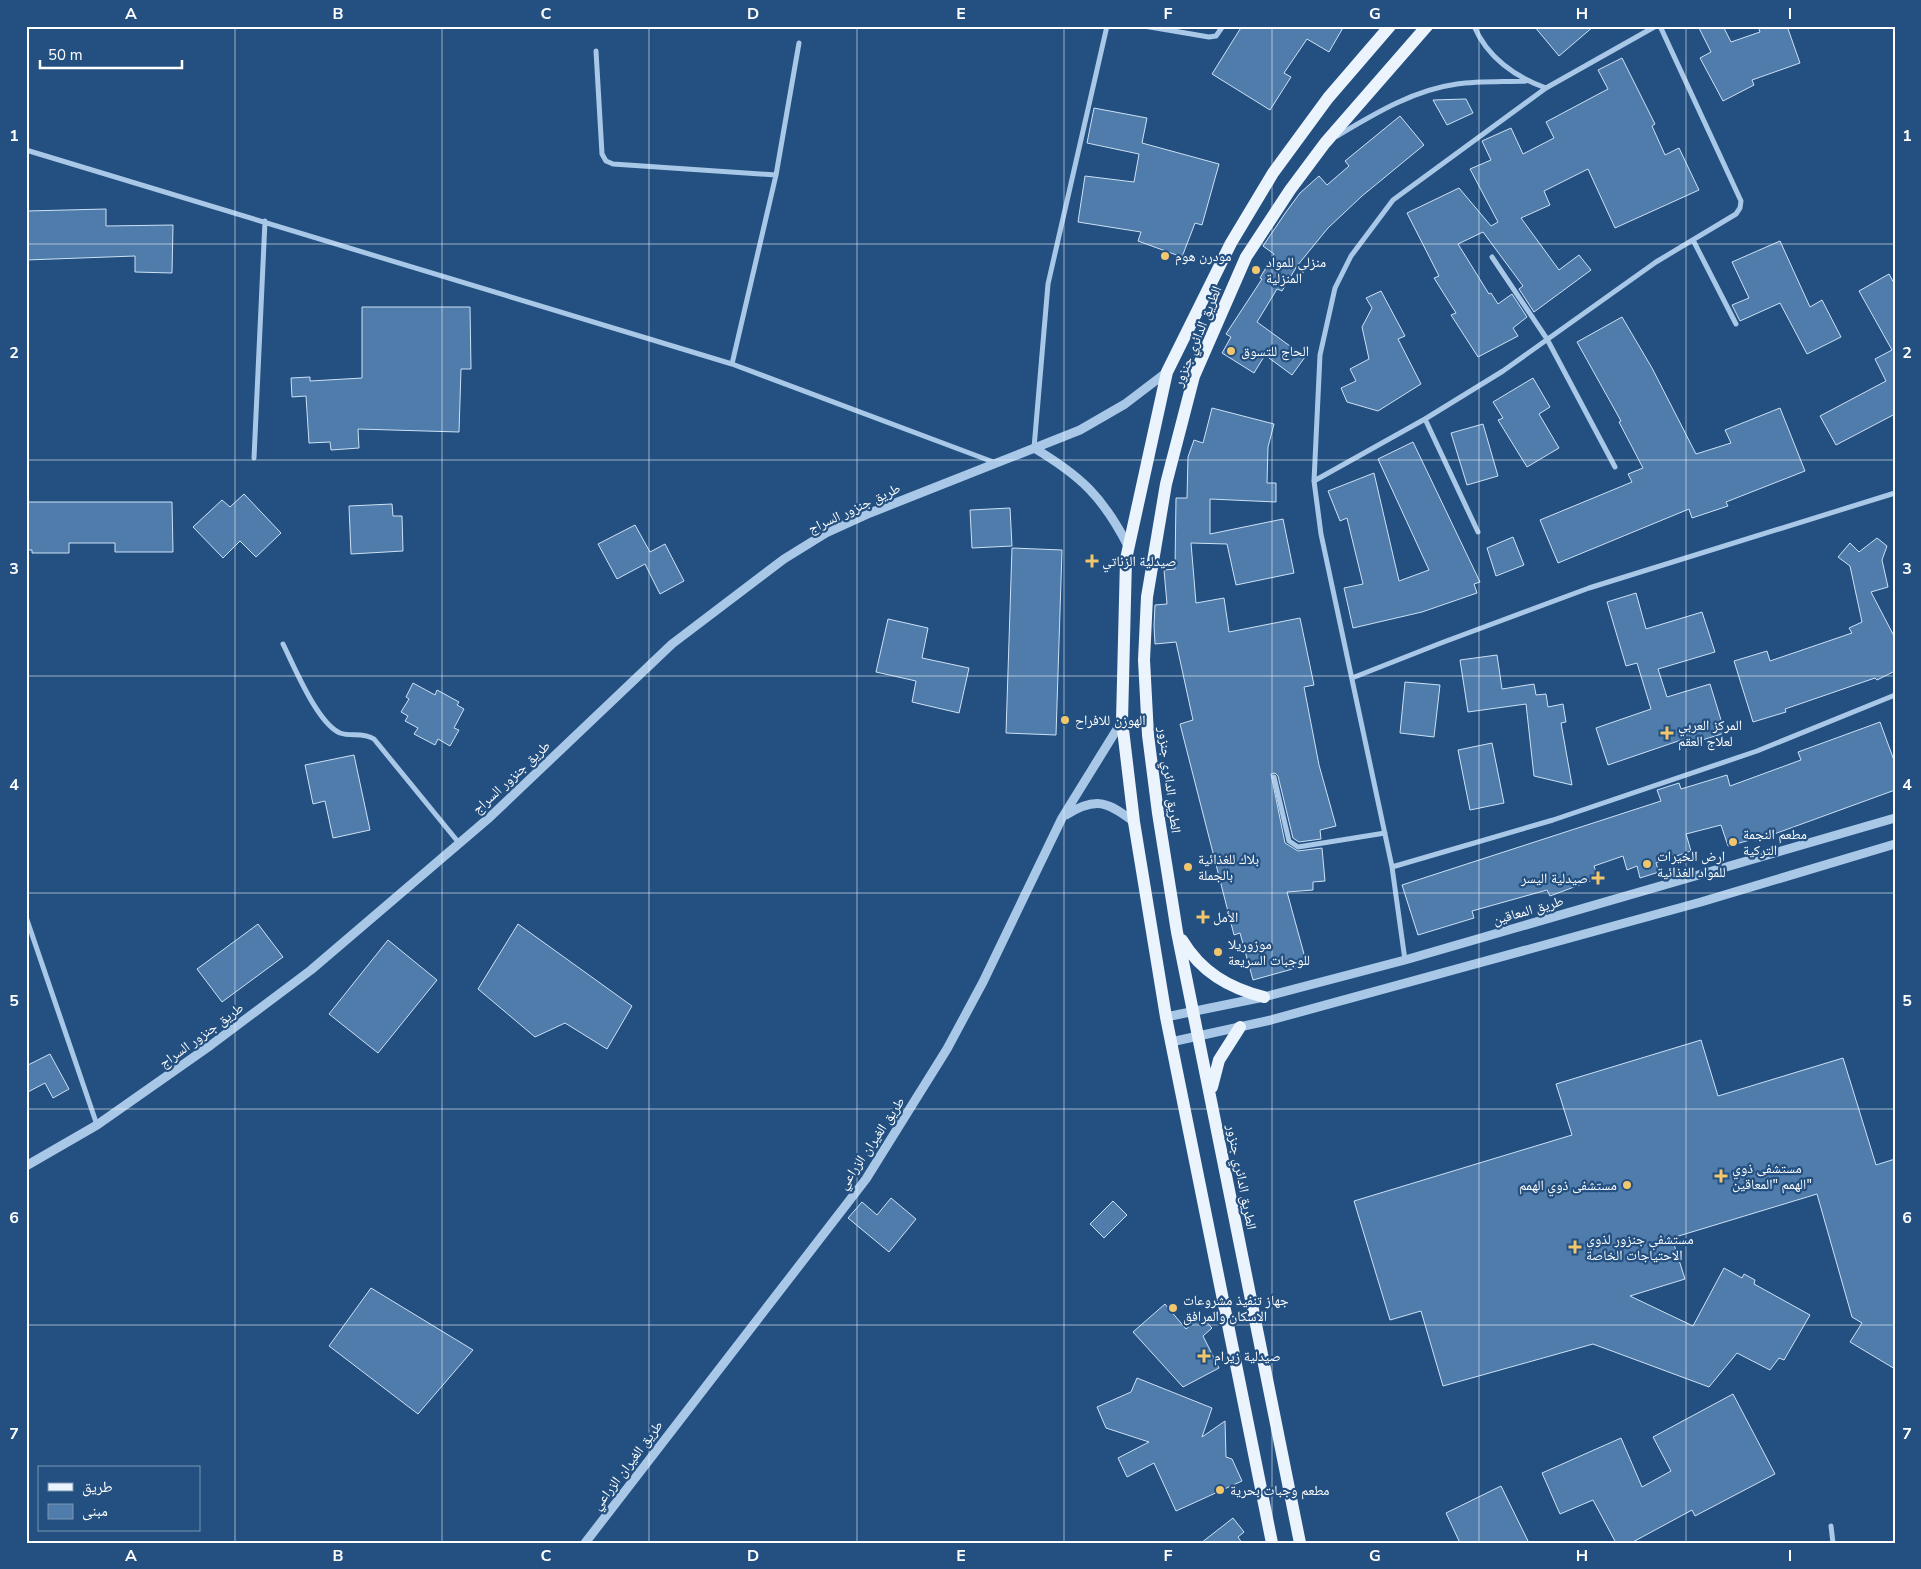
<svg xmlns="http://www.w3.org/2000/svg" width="1921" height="1569" viewBox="0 0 1921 1569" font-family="'Nunito Sans','Noto Naskh Arabic',sans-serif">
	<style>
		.building { fill: #507cab; stroke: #cde1f5 }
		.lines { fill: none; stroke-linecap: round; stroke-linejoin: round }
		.minor { stroke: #a9c8e7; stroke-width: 5 }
		.tertiary { stroke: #a9c8e7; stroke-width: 9 }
		.primary { stroke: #ebf3fd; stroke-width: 12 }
		.grid { fill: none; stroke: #fff; stroke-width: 1; stroke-opacity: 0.55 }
		.poi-dot { fill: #f2c66d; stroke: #235080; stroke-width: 2 }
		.labels { text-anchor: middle; stroke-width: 4.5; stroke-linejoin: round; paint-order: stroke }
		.poi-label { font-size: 14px; fill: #fff; stroke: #235080; text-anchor: start }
		.street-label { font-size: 14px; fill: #fff; stroke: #235080 }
		.neatline { fill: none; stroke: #fff; stroke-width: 2 }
		.grid-label { font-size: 16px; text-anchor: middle; font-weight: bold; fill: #fff }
	</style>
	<rect width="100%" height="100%" fill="#235080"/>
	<!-- building -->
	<path class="building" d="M1242,26H1344L1329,52L1307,39L1284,73L1291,77L1270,110L1212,74Z
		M1534,26H1594L1559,56Z
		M1698,26H1723L1731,42L1760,32L1758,26H1787L1800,63L1752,80L1754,85L1723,101L1700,58L1711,52Z
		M1622,58L1655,124L1652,126L1665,155L1679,148L1699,190L1615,228L1588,169L1544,191L1550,205L1521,218L1559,270L1579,255L1591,270L1534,312L1519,289L1523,286L1483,232L1458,244L1489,294L1491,293L1498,304L1512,294L1527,317L1513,328L1518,336L1478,357L1451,315L1456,313L1434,278L1439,276L1407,213L1459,188L1491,226L1498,222L1470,169L1491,160L1482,141L1511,128L1523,154L1554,138L1546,122L1608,89L1598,70Z
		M1466,99L1473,113L1447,125L1433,100Z
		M1094,108L1147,118L1142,143L1219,164L1202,225L1195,223L1182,257L1138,241L1141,232L1078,222L1085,176L1134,182L1139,154L1087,143Z
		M1400,116L1424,145L1362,196L1328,228L1297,266L1282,291L1277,289L1257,322L1305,357L1292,375L1265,355L1254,373L1222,353L1231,337L1226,334L1262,279L1260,278L1274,254L1263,246L1286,212L1300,193L1319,176L1327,185L1349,166L1345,161Z
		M106,209V226L173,225L172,273L135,272V256L26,260V211Z
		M1780,241L1810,307L1822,300L1841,337L1807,354L1780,303L1740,321L1732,305L1749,298L1732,262Z
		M1889,274L1895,285V414L1836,445L1820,416L1886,381L1875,359L1892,350L1859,291Z
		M1381,291L1405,336L1398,339L1421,384L1378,411L1347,402L1341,388L1356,381L1350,369L1369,359L1362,327L1372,308L1366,298Z
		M362,307H470L471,369H461L459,432L358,429L359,448L331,450L330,442L309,443L306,396L292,397L291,378L310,377V381L362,378Z
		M1622,317L1652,368L1696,454L1731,443L1725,430L1780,408L1805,471L1726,502L1728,506L1692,518L1689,509L1558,563L1540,520L1632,482L1628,474L1643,468L1619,422L1621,421L1577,342Z
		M1533,378L1550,407L1539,414L1559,448L1527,467L1498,420L1503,418L1493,402Z
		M1212,408L1274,424L1268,447L1267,483H1276V502L1210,499V534L1283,519L1294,573L1236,585L1227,544L1191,543L1196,603L1224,598L1229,632L1300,618L1314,685L1304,687L1319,765L1336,826L1320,830L1321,839L1299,842L1293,838L1278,776L1275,773L1271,774L1285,843L1298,851L1322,848L1325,881L1313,882V890L1287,892L1307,965L1253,980L1240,933L1234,935L1180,724L1193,720L1176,642L1155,644L1154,626L1155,605L1167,604L1164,570L1175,569L1176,498H1187L1188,457L1194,440L1203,443Z
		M1483,424L1498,476L1467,485L1451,433Z
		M1413,442L1480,582L1474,584L1477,593L1422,612L1353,628L1344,588L1363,584L1347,518L1340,521L1328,491L1374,473L1399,581L1429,570L1378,459Z
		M244,494L281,533L256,557L240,541L223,558L193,527L222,500L230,507Z
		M26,502H172L173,552H115V543H69V553H32V550H26Z
		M392,504L393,516H402L403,551L351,554L349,506Z
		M1010,508L1012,546L972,548L970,510Z
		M635,525L650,552L665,544L684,581L660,594L645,564L617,579L598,544Z
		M1513,537L1524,565L1496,576L1487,548Z
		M1877,538L1887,546L1882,560L1888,587L1871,592L1895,638V671L1877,680L1875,678L1785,709L1786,712L1753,722L1734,661L1767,651L1770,661L1852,633L1849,628L1862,622L1850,566L1838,557L1850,543L1859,552Z
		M1012,548L1062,550L1056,735L1006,733Z
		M1636,593L1646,629L1702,612L1715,652L1658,669L1667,697L1710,684L1725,733L1692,743L1690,737L1608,765L1596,728L1651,709L1637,663L1626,666L1607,602Z
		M888,619L928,628L922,658L969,668L959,713L912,702L916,681L876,672Z
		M1497,655L1502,689L1534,684L1536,695L1546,694L1548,707L1563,704L1566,722L1561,723L1572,785L1534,776L1526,704L1468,712L1460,660Z
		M1405,682L1440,685L1434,737L1400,733Z
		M413,683L435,695L437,690L459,702L457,705L464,709L454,728L459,730L450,746L438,739L435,745L414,734L418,728L405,721L408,716L401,712L409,699L406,697Z
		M1880,722L1895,763V790L1755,841L1754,839L1728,846L1721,825L1686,834L1691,851L1656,863L1659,872L1640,878L1637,866L1627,870L1623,856L1594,866L1598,878L1550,896L1547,890L1472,911L1474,918L1418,935L1402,885L1661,801L1657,790L1679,783L1681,789L1727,775L1730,786L1801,760L1798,752Z
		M1492,743L1504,803L1470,810L1458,750Z
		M354,755L370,830L333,838L325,801L313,804L305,765Z
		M258,924L283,957L222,1002L197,969Z
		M518,924L632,1006L607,1049L565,1023L535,1037L478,989Z
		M388,940L437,980L378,1053L329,1014Z
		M1701,1040L1718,1096L1843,1058L1876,1165L1895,1159V1369L1850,1342L1862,1323L1852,1317L1817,1194L1672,1238L1685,1279L1630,1296L1693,1326L1724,1268L1742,1278L1744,1274L1755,1280L1754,1284L1810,1315L1784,1360L1779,1358L1770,1370L1737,1353L1709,1387L1593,1344L1443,1386L1421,1311L1390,1320L1354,1201L1572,1135L1556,1084Z
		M50,1054L69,1089L53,1098L45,1083L26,1093V1066Z
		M891,1198L916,1219L889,1252L848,1218L862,1202L877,1215Z
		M1113,1201L1127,1215L1104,1238L1090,1224Z
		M371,1288L473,1350L418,1414L329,1346Z
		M1165,1304L1186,1329L1201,1316L1212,1328L1203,1336L1219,1368L1183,1387L1133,1332Z
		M1137,1378L1212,1408L1202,1437L1225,1421L1226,1457L1232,1459L1242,1481L1176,1511L1154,1463L1127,1477L1118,1458L1149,1442L1106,1428L1097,1407L1131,1392Z
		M1733,1394L1775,1474L1695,1516L1692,1510L1631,1543H1616L1593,1500L1560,1514L1542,1473L1621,1438L1642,1487L1671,1471L1653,1437Z
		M1501,1486L1529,1543H1460L1446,1513Z
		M1233,1518L1244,1532L1238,1537L1242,1543H1201Z"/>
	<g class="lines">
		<!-- minor -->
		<path class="minor" d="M1144,26L1209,37L1216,36L1223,26
			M1474,26C1487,57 1515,77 1546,88L1656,26
			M596,51L602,154L606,161L613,164L776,175
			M1337,136C1374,114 1413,90 1457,84C1479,81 1504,82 1526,81
			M26,150L732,364L996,463
			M1693,240L1736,324
			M1492,257L1547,339L1615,467
			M732,364L776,175L799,43
			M1425,419L1478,532
			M1034,448L1048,284L1107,26
			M254,458L265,221
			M1314,481L1425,419L1503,371L1656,262L1736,214L1740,208L1741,201L1660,26
			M283,644C294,666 317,723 340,733C351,737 363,732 374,739L459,843
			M1352,678L1441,643L1589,588L1895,493
			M1274,777L1289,841L1298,847L1385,833
			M1392,867L1553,820L1757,751L1895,695
			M26,917L97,1125
			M1405,960L1392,867L1321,534L1314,481L1320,355L1335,288L1351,256L1393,200L1546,88
			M1831,1526L1833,1543"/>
		<!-- tertiary -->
		<path class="tertiary" d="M1034,448C1081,476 1103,497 1128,546
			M1066,815C1096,796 1108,802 1134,822
			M1166,1017L1264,997L1405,960L1895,818
			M1171,1042L1271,1020L1701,902L1895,844
			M26,1166L97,1125L211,1045L311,970L490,817L672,644L784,559L826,533L870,513L1080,430L1125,404L1167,372
			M585,1543L866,1179L947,1049L983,982L1062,818L1122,721"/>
		<!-- primary -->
		<path class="primary" d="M1182,940C1201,972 1229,988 1264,997
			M1212,1087L1219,1060L1240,1027
			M1272,1543L1166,1017L1134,822L1122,721L1126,559L1167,372L1231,243L1273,173L1328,98L1390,26
			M1300,1543L1177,932L1158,813L1148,735L1144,660L1147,597L1166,484L1194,376L1246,257L1290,190L1325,143L1427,26"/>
	</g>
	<!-- grid -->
	<path class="grid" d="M235,26V1543M442,26V1543M649,26V1543M857,26V1543M1064,26V1543M1272,26V1543M1479,26V1543M1686,26V1543M26,244H1895M26,460H1895M26,676H1895M26,893H1895M26,1109H1895M26,1325H1895"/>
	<!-- markers -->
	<g class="poi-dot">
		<circle cx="1165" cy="256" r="5"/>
		<circle cx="1256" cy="270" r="5"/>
		<circle cx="1231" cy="351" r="5"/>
		<path d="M1089.5 553.5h5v5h5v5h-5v5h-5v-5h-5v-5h5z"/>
		<circle cx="1065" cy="720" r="5"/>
		<path d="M1664.5 725.5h5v5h5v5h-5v5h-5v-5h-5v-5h5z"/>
		<circle cx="1733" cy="842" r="5"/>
		<circle cx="1647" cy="864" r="5"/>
		<circle cx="1188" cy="867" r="5"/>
		<path d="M1595.5 870.5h5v5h5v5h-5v5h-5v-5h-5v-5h5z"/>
		<path d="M1200.5 909.5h5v5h5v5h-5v5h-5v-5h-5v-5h5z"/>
		<circle cx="1218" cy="952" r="5"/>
		<path d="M1718.5 1168.5h5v5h5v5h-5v5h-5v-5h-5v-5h5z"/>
		<circle cx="1627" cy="1185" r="5"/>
		<path d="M1572.5 1239.5h5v5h5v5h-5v5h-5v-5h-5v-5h5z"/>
		<circle cx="1173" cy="1308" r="5"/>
		<path d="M1201.5 1348.5h5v5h5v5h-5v5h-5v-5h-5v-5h5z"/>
		<circle cx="1220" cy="1490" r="5"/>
	</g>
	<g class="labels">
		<!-- poi labels -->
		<g class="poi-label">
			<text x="1175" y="261">مودرن هوم</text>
			<text x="1266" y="267">منزلي للمواد<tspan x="1266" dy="16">المنزلية</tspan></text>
			<text x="1241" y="356">الحاج للتسوق</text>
			<text x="1102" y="566">صيدلية الزناتي</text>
			<text x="1075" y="725">الهوزن للافراح</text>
			<text x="1678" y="730">المركز العربي<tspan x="1678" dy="16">لعلاج العقم</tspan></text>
			<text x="1743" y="839">مطعم النجمة<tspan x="1743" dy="16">التركية</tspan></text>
			<text x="1657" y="861">ارض الخيرات<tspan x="1657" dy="16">للمواد الغذائية</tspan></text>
			<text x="1198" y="864">بلاك للغذائية<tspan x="1198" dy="16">بالجملة</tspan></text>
			<text x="1588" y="883" text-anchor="end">صيدلية اليسر</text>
			<text x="1213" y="922">الأمل</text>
			<text x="1228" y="949">موزوريلا<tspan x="1228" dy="16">للوجبات السريعة</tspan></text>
			<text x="1732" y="1173">مستشفى ذوي<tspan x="1732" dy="16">الهمم "المعاقين"</tspan></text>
			<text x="1617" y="1190" text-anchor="end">مستشفى ذوي الهمم</text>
			<text x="1586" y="1244">مستشفي جنزور لذوي<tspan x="1586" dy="16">الاحتياجات الخاصة</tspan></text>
			<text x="1183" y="1305">جهاز تنفيذ مشروعات<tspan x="1183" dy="16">الاسكان والمرافق</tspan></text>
			<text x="1214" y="1361">صيدلية زيرام</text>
			<text x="1230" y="1495">مطعم وجبات بحرية</text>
		</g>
		<!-- street labels -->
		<g class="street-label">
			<text transform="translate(1197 336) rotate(-68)" y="5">الطريق الدائري جنزور</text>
			<text transform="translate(854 508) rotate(-25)" y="5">طريق جنزور السراج</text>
			<text transform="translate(511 777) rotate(-43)" y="5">طريق جنزور السراج</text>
			<text transform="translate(1170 780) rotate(83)" y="5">الطريق الدائري جنزور</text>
			<text transform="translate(1528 910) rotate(-16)" y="5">طريق المعاقين</text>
			<text transform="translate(201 1035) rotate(-36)" y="5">طريق جنزور السراج</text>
			<text transform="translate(871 1143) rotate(-56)" y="5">طريق الغيران الزراعي</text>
			<text transform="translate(1242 1177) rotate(79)" y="5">الطريق الدائري جنزور</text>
			<text transform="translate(627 1465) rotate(-53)" y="5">طريق الغيران الزراعي</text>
		</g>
	</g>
	<!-- border -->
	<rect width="1921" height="1569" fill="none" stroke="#235080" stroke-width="55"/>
	<!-- legend -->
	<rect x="38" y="1466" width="162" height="65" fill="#235080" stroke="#7b96b3"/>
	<rect x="48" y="1483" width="25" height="8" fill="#ebf3fd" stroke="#7b96b3"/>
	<text x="82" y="1492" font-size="15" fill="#ffffff">طريق</text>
	<rect x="48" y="1504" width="25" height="15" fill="#507cab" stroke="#7b96b3"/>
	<text x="82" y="1516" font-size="15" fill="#ffffff">مبنى</text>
	<!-- scale -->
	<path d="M40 60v8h142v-8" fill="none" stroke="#ffffff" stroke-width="2.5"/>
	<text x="48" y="60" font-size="15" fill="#ffffff" stroke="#235080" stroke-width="4" paint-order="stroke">50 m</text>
	<rect x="28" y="28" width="1866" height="1514" class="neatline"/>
	<g class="grid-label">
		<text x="131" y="19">A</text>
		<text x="338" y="19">B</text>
		<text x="546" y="19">C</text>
		<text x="753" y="19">D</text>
		<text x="961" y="19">E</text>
		<text x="1168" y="19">F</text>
		<text x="1375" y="19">G</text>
		<text x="1582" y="19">H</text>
		<text x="1790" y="19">I</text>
		<text x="14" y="141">1</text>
		<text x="1907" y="141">1</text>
		<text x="14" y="358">2</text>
		<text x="1907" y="358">2</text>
		<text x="14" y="574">3</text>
		<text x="1907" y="574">3</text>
		<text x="14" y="790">4</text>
		<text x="1907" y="790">4</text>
		<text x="14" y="1006">5</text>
		<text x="1907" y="1006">5</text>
		<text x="14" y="1223">6</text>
		<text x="1907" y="1223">6</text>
		<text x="14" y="1439">7</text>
		<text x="1907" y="1439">7</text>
		<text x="131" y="1561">A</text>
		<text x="338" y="1561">B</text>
		<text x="546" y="1561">C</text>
		<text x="753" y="1561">D</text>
		<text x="961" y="1561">E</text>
		<text x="1168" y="1561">F</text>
		<text x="1375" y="1561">G</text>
		<text x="1582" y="1561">H</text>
		<text x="1790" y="1561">I</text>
	</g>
</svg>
